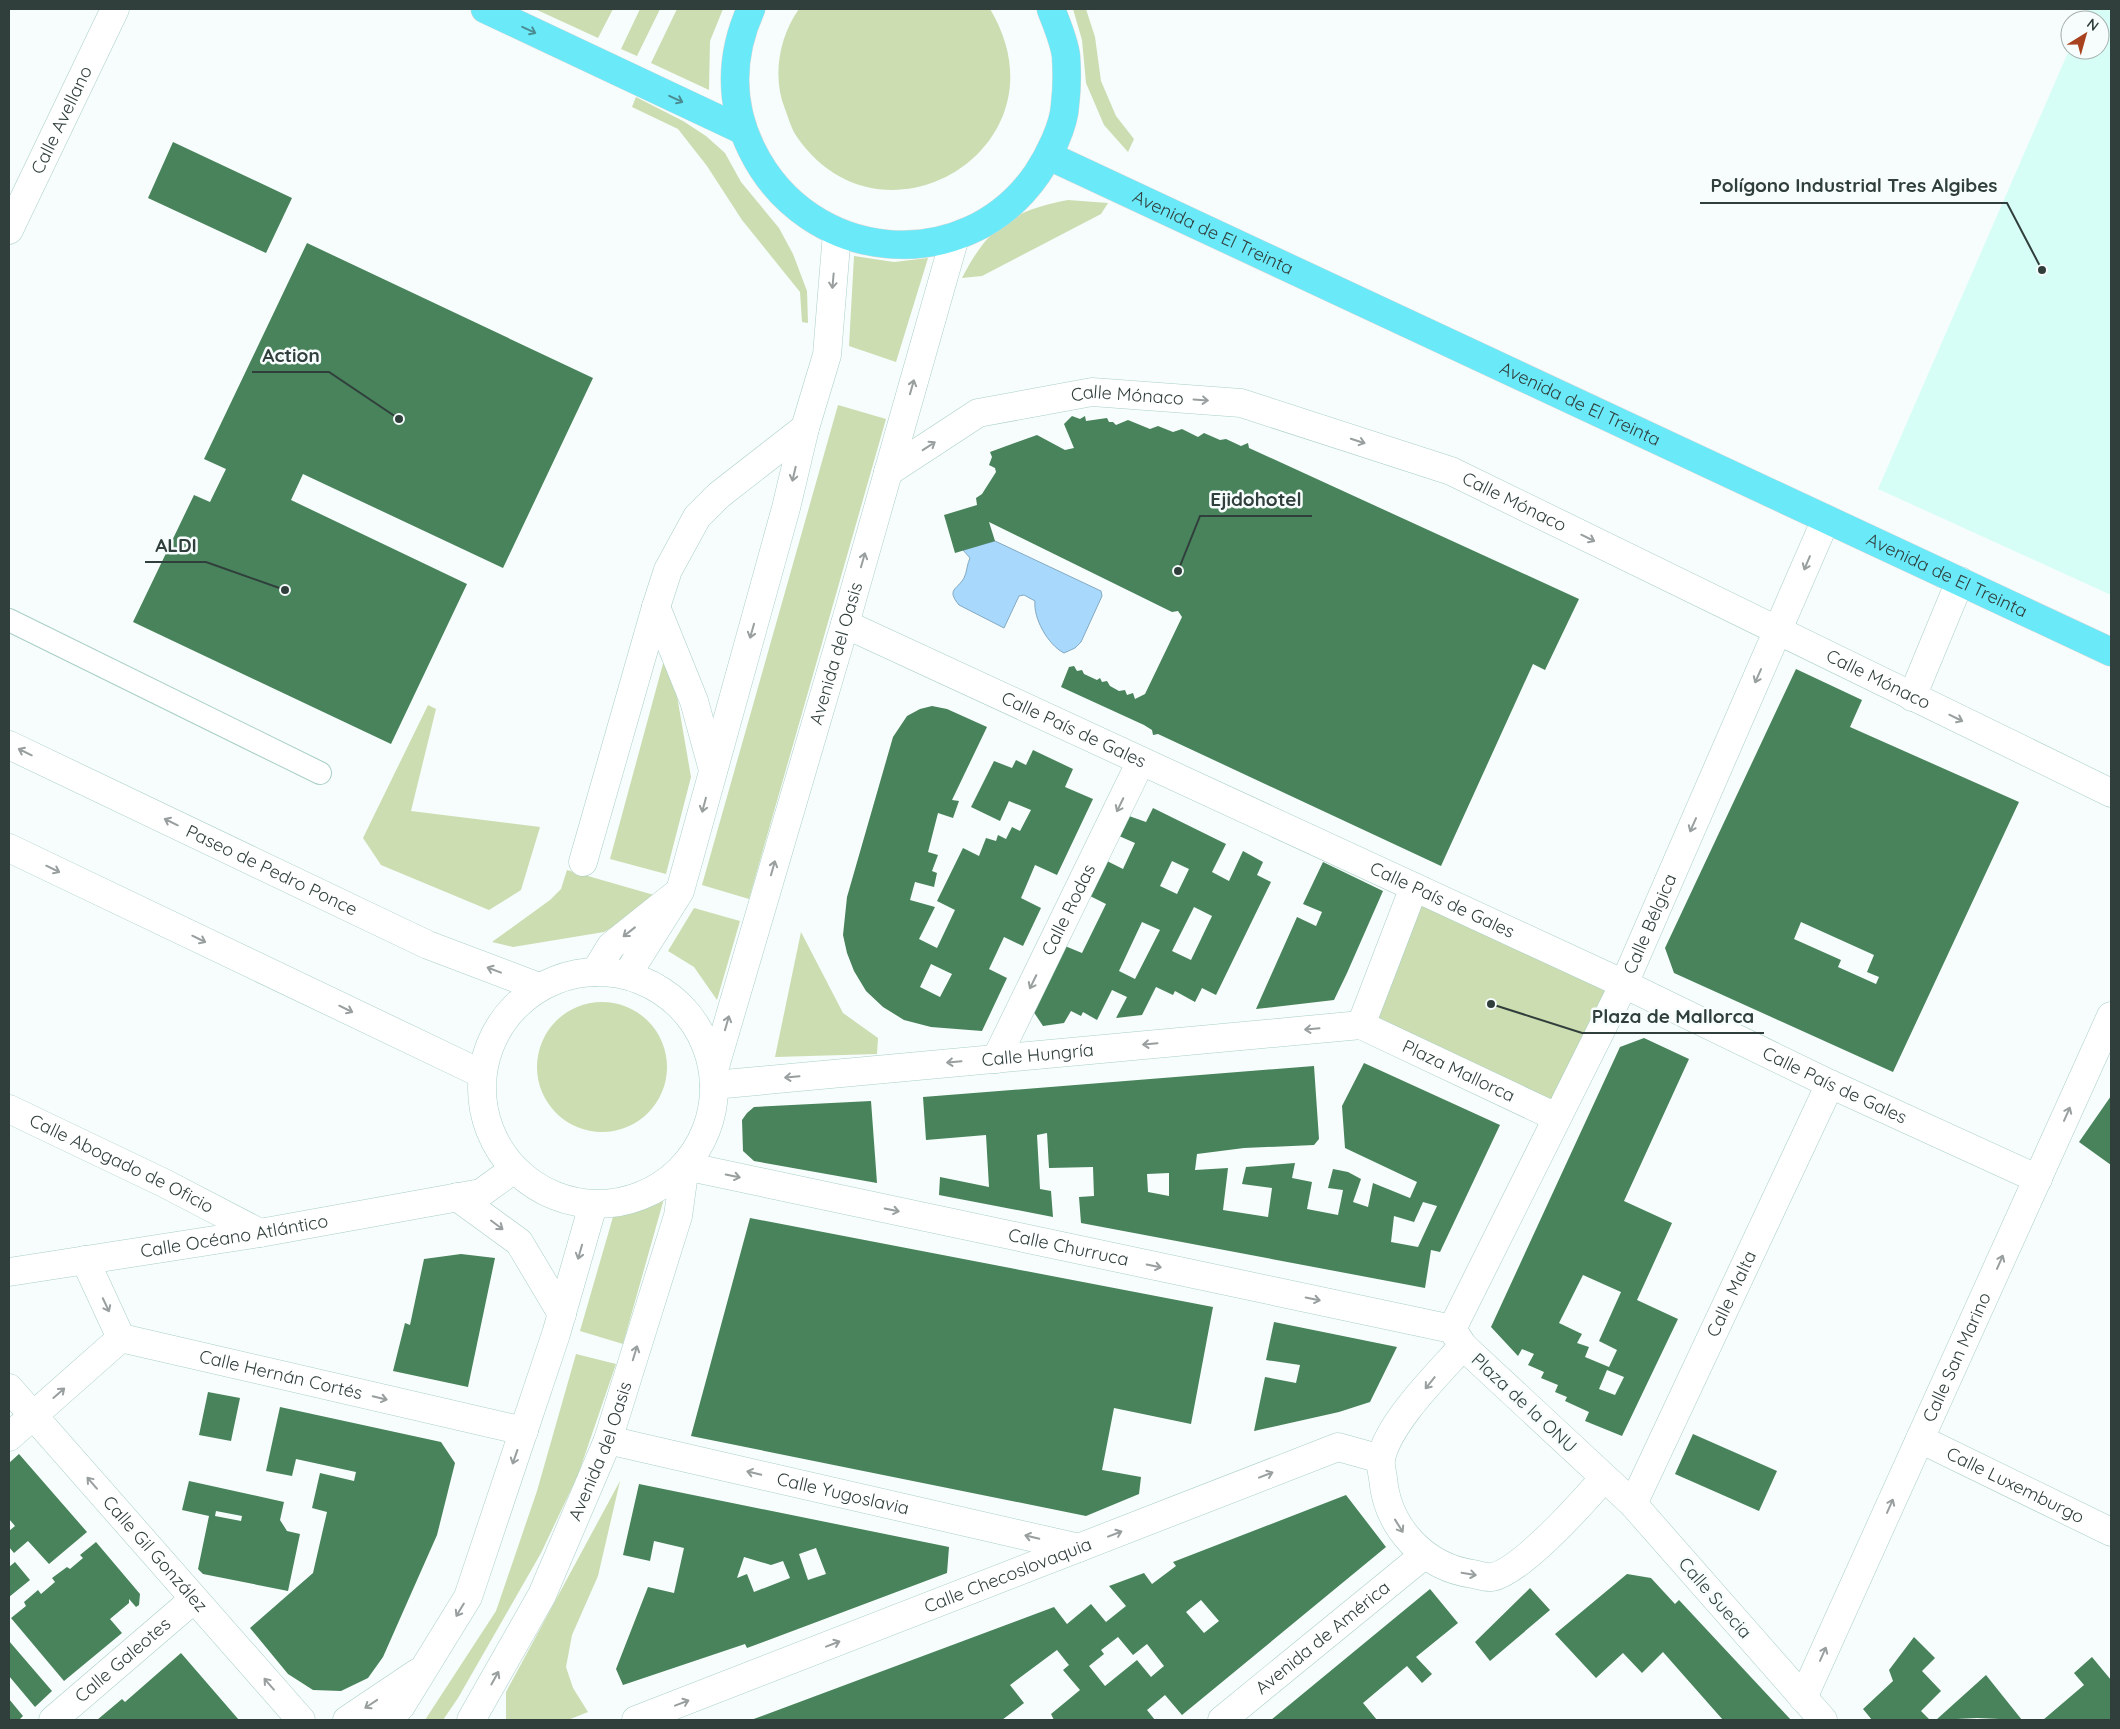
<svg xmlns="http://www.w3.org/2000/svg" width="2120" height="1729" viewBox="0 0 2120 1729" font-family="Quicksand,sans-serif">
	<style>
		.built { fill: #d7fef6 }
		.green { fill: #ccddb1 }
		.water { fill: #a8d8fb; stroke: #84aac2 }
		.building { fill: #48835b; fill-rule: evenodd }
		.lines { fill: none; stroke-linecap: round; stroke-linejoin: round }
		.lane-casing { stroke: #a9cfc7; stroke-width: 24 }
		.street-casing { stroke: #a9cfc7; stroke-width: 29 }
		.secondary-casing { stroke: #a9cfc7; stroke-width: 29 }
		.primary-casing { stroke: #d6d9d8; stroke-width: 29 }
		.lane { stroke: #fff; stroke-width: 22 }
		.street { stroke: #fff; stroke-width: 28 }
		.secondary { stroke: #fff; stroke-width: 28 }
		.primary { stroke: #6ae9f9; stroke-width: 28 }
		.oneway { stroke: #4a8c91 }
		.oneway2 { stroke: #989f9e }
		.labels { text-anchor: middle; stroke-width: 5; stroke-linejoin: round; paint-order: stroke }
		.street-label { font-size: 18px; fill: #303f3c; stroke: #f6fdfc }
		.leader { fill: none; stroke: #303f3c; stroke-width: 2 }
		.callout-dot { fill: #303f3c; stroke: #f6fdfc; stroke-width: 2 }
		.callout-label { font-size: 19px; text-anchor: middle; font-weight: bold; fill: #303f3c; stroke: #f6fdfc; stroke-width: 5; stroke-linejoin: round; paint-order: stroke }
	</style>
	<rect width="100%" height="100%" fill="#f6fdfc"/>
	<!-- built -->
	<path class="built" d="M2087,9H2111V595L1878,489L2070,48V50H2100V20H2082Z"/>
	<!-- green -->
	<path class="green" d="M535,9H613L598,38Z
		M640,9H660L637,56L621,49Z
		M677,9H723L710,41L709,90L651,63Z
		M799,9H990C1073,147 880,263 795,134C791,127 788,117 785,109C772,77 779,37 799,9Z
		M1073,9H1086L1095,37L1101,81L1116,116L1134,139L1128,152L1104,125L1086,83L1082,40Z
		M636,97L683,121L706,136L725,153L741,182L779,228L793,254L807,291L808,323L802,322L800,292L742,220L707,166L678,129L632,107Z
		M1068,200L1108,203L1101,214L982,276L962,278C988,227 1012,211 1068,200Z
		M854,256L894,262L928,258L896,362L849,346Z
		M838,405L886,419L749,899L702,885Z
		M664,660L673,673L691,777L666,874L610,859Z
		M428,705L436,709L411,811L540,827L521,890L489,910L381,865L363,838Z
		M567,870L654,895L631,917L604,932L513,947L492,942L550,900L561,889Z
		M1414,887L1624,984L1556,1117L1361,1025Z
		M694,908L740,921L717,1000L694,967L668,951Z
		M801,932L843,1013L878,1038L877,1054L775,1057Z
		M537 1067a65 65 0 1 1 130 0a65 65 0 1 1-130 0Z
		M665,1195L623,1344L580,1331L615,1210C633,1214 649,1203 665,1195Z
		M576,1354L616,1364L578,1475L541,1553L458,1698L443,1720H425L496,1611L537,1491Z
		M620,1481L598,1576L572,1635L566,1667L573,1688L588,1712L568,1720H506V1692Z"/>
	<!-- water -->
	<path class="water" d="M995,541L1101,591L1102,596L1081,642L1075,648L1064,653C1048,645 1033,618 1035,601L1024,595L1019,596L1004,628L959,605C946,589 957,590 964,578C967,572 967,564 970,558L963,550Z"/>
	<!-- building -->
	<path class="building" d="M173,142L292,198L266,253L148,198Z
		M307,243L593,378L503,568L303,474L291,500L467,584L391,744L133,622L194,495L210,502L226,469L204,459Z
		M1072,416L1080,419L1085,416L1086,421L1107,418L1109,422H1113L1116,425L1128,420L1150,429L1158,426L1173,432L1182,429L1198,437L1204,433L1220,440L1226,439L1241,446L1248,443L1249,448L1579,599L1545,670L1533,664L1441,866L1158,734L1153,735L1152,730L1144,725L1061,687L1069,667L1074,666L1077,671L1082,670L1084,674L1097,680L1100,678L1102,682L1107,681L1110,686L1119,691L1125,690L1127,695L1133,693L1135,699L1145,694L1182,617L1178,611L1172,612L989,522L995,541L955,553L944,515L977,505L976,498L982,494L996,472L995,468L989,465L992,457L990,452L1037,435L1065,450L1074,448L1064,424Z
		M1796,669L1862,700L1850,727L2019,802L1893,1072L1674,973L1665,948ZM1801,922L1874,955L1867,972L1879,977L1876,984L1838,967L1841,960L1794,939Z
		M932,706L947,709L987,727L952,800L959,801L953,818L938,813L928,852L938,855L932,871L937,873L934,887L915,882L910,900L935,907L919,939L937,948L955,910L937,901L963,848L979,856L986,838L996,841L998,835L1006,839L1012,827L1020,831L1031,810L1009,801L1000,821L971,807L994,761L1012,768L1016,760L1026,765L1033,750L1073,769L1065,787L1093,799L1057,875L1035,865L1021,898L1041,908L1023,946L1004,937L997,952L989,969L1007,978L982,1031L931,1027L904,1020L883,1007L866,991L854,971L847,953L843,935L847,897L893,737L907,716L920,709ZM931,964L952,974L940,997L920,987Z
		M1153,808L1226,844L1212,872L1229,881L1243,851L1263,862L1257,875L1271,882L1216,995L1202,988L1195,1002L1175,991L1173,995L1156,987L1142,1015L1116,1018L1127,997L1112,990L1097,1020L1083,1012L1081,1016L1071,1011L1064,1023L1043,1026L1033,1011L1065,946L1082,953L1106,904L1090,896L1107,861L1123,869L1135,843L1119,836L1129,816L1146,822ZM1172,861L1189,869L1177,894L1160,886ZM1194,907L1212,916L1191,960L1172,951ZM1142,922L1160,930L1135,979L1119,971Z
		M1323,862L1383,891L1347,973L1334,1000L1256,1009L1297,917L1316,926L1322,912L1303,904Z
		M1644,1038L1689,1059L1624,1201L1672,1223L1637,1300L1678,1319L1622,1436L1585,1421L1589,1412L1565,1401L1567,1397L1555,1392L1558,1385L1541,1378L1544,1372L1528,1365L1534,1354L1522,1349L1518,1356L1491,1327L1620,1047ZM1583,1275L1621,1292L1599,1341L1617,1350L1609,1367L1585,1357L1589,1347L1577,1343L1582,1334L1559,1323ZM1607,1370L1624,1377L1615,1395L1599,1389Z
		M1364,1063L1500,1125L1440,1252L1431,1250L1425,1288L1081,1223L1079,1197L1094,1196L1093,1167L1049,1168L1047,1133L1037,1135L1040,1189L1051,1191L1053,1217L939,1195L940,1177L989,1187L986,1135L926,1140L923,1097L1314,1066L1319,1139L1314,1145L1244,1148L1197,1154L1195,1170L1228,1168L1223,1210L1268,1217L1272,1188L1242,1184L1246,1167L1295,1163L1292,1178L1312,1182L1307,1209L1338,1215L1343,1190L1328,1188L1333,1169L1348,1172L1361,1179L1353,1202L1368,1207L1373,1183L1410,1198L1417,1182L1345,1148L1342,1106ZM1169,1173V1196L1148,1192L1147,1174ZM1423,1202L1437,1206L1418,1247L1391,1242L1394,1216L1414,1222Z
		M2111,1096V1165L2079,1142Z
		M871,1101L877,1183L754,1161L743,1151L742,1120L747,1113L754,1107Z
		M750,1218L1213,1307L1191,1424L1114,1408L1102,1470L1141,1477L1139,1494L1086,1516L691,1436Z
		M461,1254L495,1258L468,1387L393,1371L405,1323L410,1325L424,1259Z
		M1274,1322L1397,1347L1370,1402L1339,1412L1254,1431L1265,1377L1296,1383L1300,1365L1266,1360Z
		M208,1392L240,1398L231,1441L199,1435Z
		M280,1407L441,1442L455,1463L437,1535L383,1657L368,1678L341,1691L313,1690L288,1674L250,1628L313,1573L327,1512L312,1508L320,1473L354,1481L356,1472L296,1459L292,1476L266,1471Z
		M1693,1434L1777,1471L1759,1511L1675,1474Z
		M19,1454L87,1532L49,1564L28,1541L14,1553L9,1547V1531L15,1526L9,1519V1463Z
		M189,1481L284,1502L280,1520L287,1531L300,1534L288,1591L203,1574L198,1569L209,1516L182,1510ZM216,1511L242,1516L241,1521L215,1516Z
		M639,1484L949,1547L947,1573L747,1648L745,1644L623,1685L616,1669L648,1587L674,1593L684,1548L654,1541L650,1561L623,1555ZM816,1548L826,1574L808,1580L799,1554ZM744,1557L771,1565L783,1561L790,1578L754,1592L747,1574L737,1578Z
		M1346,1495L1386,1547L1182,1715L1165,1695L1147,1710L1155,1720H1054L1051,1714L1080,1690L1063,1670L1069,1665L1057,1650L1010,1685L1024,1703L1002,1720H751L1054,1607L1067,1624L1091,1604L1106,1622L1126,1606L1109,1586L1144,1573L1152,1584L1176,1566L1173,1562ZM1201,1600L1219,1621L1204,1633L1186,1612ZM1118,1637L1133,1655L1147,1644L1164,1666L1151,1677L1137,1660L1105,1686L1089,1666L1104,1654L1101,1650Z
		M96,1542L140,1594L139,1605L136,1607L129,1599V1603L110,1619L122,1633L64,1681L11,1618L26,1606L24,1602L38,1590L41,1594L55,1582L52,1578L67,1567L70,1569L83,1558L80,1555Z
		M15,1562L30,1580L9,1597V1567Z
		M1627,1574L1651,1578L1675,1604L1679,1600L1791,1720H1723L1663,1652L1642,1673L1623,1653L1596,1678L1555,1634Z
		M1530,1588L1550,1610L1490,1661L1475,1642Z
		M1430,1589L1458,1623L1416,1657L1432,1674L1422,1683L1407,1666L1363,1703L1377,1720H1271Z
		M1914,1637L1935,1658L1922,1671L1941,1691L1921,1711L1930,1720H1872L1863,1709L1893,1681L1889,1670Z
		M9,1641L52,1691L35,1707L9,1676Z
		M181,1653L239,1720H97L122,1699L125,1702Z
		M2092,1657L2111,1680V1720H2043L2084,1685L2074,1673Z
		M1986,1675L2022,1720L1977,1718L1936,1720Z
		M9,1699L23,1716L19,1720H9Z"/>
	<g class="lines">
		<defs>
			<path id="lane" d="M9,620L320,773"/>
			<g id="street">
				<path id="s1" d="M9,230L115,9"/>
				<path id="s2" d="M888,472L978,413L1092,392L1241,403L1451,471L2111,793"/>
				<path d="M656,607L694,701L713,770"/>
				<path d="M1912,697L1960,581"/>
				<path d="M583,862L656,607L668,570L697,517L719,495L805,428"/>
				<path d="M595,972L611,946L675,895"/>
				<path id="s3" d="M1361,1025L1556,1117"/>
				<path d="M1361,1025L1414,887"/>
				<path id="s4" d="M996,1059L1141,761"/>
				<path id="s5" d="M714,1085L1361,1025"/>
				<path id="s6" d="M9,1109L164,1183L260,1233"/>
				<path d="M457,1197L519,1242L562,1314"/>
				<path id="s7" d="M85,1260L121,1338L524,1431"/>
				<path id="s8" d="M9,1388L301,1720"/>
				<path d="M9,1437L121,1338"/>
				<path id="s9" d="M1920,1439L2111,1532"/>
				<path id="s10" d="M608,1440L1079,1548"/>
				<path id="s11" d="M1633,1504L1830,1084"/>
				<path id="s12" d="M53,1720L194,1599"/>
			</g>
			<g id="secondary">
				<path id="s13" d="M845,624L1624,984L1830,1084L2038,1179"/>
				<path id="s14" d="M9,745L428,945L539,987"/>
				<path d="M9,848L482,1074"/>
				<circle cx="598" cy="1088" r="116"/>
				<path d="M627,975L680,891L786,508L805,428L827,355L837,233"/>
				<path id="s15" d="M714,1070L845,624L955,237"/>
				<path id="s16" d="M685,1166L1452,1329"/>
				<path id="s17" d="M9,1272L260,1233L481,1193L514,1169"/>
				<path d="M1463,1346C1438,1374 1388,1423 1381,1459C1380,1464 1382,1472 1383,1478C1387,1527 1424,1567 1473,1574C1478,1575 1486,1578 1492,1577C1521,1572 1583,1502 1604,1478"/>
				<path id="s18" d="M1803,1698L2111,1016"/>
				<path d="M347,1720L417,1673"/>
				<path d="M388,1720L401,1706L468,1597L556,1334L593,1205"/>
				<path id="s19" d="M471,1720L542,1595L608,1440L678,1216L685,1166"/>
				<path id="s20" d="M636,1720L1338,1447L1381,1459"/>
				<path id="s21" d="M1222,1720L1424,1555"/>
				<path id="s22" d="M1823,1720L1633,1504L1463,1346L1452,1329L1624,984L1826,519"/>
			</g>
			<g id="primary">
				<path d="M485,9L742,130"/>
				<path d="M751,9C730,55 729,104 752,150C808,264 964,279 1037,174C1049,156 1064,126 1065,105C1067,89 1067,71 1066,56C1064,40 1056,23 1051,9"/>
				<path id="s23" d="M1049,156L2111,652"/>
			</g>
		</defs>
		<!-- lane casing -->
		<use href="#lane" class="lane-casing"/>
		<!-- street casing -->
		<use href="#street" class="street-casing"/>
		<!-- secondary casing -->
		<use href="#secondary" class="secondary-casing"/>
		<!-- primary casing -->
		<use href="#primary" class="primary-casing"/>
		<!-- lane -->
		<use href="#lane" class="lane"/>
		<!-- street -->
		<use href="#street" class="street"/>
		<!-- secondary -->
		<use href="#secondary" class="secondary"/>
		<!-- primary -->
		<use href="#primary" class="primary"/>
	</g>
	<!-- one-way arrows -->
	<defs><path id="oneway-shaft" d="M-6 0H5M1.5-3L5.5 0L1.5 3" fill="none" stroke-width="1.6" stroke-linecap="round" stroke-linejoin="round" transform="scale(1.25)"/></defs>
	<g class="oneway">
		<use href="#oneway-shaft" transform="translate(529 30) rotate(25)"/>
		<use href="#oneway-shaft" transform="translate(676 99) rotate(25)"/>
	</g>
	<g class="oneway2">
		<use href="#oneway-shaft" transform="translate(833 281) rotate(95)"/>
		<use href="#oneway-shaft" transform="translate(912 387) rotate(-74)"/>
		<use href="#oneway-shaft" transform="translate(1201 400) rotate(4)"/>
		<use href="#oneway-shaft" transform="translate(1358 441) rotate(18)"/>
		<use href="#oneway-shaft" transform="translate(929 446) rotate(-33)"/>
		<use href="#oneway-shaft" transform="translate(794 474) rotate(103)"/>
		<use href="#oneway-shaft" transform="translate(1588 538) rotate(26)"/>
		<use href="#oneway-shaft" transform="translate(863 560) rotate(-74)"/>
		<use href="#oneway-shaft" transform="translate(1807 563) rotate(113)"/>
		<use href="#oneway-shaft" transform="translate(752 631) rotate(106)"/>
		<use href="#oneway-shaft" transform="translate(1758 676) rotate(114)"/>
		<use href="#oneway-shaft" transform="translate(1956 718) rotate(26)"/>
		<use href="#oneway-shaft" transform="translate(25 752) rotate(-154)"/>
		<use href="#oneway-shaft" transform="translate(704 805) rotate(105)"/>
		<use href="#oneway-shaft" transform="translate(1120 805) rotate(116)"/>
		<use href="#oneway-shaft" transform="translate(171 822) rotate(-154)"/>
		<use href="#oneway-shaft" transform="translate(1693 825) rotate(114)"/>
		<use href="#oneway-shaft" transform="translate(773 868) rotate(-74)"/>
		<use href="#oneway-shaft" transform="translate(53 869) rotate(26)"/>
		<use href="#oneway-shaft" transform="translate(629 932) rotate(142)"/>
		<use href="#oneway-shaft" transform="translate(199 939) rotate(26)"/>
		<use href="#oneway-shaft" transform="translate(494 970) rotate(-159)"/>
		<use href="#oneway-shaft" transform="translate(1033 982) rotate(116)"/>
		<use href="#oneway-shaft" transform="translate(346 1009) rotate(26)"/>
		<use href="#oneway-shaft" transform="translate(727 1023) rotate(-74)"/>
		<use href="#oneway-shaft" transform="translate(1312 1029) rotate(175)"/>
		<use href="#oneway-shaft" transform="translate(1150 1044) rotate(175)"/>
		<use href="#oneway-shaft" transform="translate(954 1062) rotate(175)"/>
		<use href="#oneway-shaft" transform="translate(792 1077) rotate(175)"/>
		<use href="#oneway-shaft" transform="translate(2067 1114) rotate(-66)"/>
		<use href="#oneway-shaft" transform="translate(733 1176) rotate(12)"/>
		<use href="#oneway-shaft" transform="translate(892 1210) rotate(12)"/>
		<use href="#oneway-shaft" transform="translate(497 1225) rotate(37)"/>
		<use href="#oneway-shaft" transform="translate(580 1252) rotate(106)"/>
		<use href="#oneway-shaft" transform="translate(2000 1262) rotate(-66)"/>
		<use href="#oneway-shaft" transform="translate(1154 1266) rotate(12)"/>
		<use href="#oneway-shaft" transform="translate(1313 1299) rotate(12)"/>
		<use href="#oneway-shaft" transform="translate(106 1305) rotate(65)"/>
		<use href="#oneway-shaft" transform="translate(635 1353) rotate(-73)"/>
		<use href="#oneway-shaft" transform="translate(1430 1383) rotate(129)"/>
		<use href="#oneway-shaft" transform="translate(59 1393) rotate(-41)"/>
		<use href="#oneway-shaft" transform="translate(380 1398) rotate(13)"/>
		<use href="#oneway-shaft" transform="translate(515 1457) rotate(109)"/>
		<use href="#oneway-shaft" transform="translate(754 1473) rotate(-167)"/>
		<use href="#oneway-shaft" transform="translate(1266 1475) rotate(-21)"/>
		<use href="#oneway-shaft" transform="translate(92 1483) rotate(-131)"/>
		<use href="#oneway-shaft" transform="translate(1890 1506) rotate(-66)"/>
		<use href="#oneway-shaft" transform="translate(1399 1526) rotate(58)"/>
		<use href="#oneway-shaft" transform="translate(1115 1534) rotate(-21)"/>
		<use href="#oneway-shaft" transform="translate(1032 1537) rotate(-167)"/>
		<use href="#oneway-shaft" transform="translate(1469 1574) rotate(9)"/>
		<use href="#oneway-shaft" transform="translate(460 1610) rotate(121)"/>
		<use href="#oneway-shaft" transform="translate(833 1644) rotate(-21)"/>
		<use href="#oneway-shaft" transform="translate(1823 1654) rotate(-66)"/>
		<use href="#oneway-shaft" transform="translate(495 1678) rotate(-61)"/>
		<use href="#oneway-shaft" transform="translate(269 1684) rotate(-131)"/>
		<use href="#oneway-shaft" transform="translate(682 1703) rotate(-21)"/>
		<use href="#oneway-shaft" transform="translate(371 1704) rotate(146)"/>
	</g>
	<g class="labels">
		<!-- street labels -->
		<g class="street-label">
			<text dy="6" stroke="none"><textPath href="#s1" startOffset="122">Calle Avellano</textPath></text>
			<text dy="6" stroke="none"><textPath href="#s23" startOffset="181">Avenida de El Treinta</textPath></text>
			<text dy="6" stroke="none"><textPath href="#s2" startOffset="259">Calle Mónaco</textPath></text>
			<text dy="6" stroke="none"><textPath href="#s23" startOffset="586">Avenida de El Treinta</textPath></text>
			<text dy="6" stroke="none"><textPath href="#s2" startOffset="664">Calle Mónaco</textPath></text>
			<text dy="6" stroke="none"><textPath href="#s23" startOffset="991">Avenida de El Treinta</textPath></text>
			<text dy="6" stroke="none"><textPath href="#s15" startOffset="434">Avenida del Oasis</textPath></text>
			<text dy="6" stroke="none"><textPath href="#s2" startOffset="1069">Calle Mónaco</textPath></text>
			<text dy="6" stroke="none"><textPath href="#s13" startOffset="252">Calle País de Gales</textPath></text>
			<text dy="6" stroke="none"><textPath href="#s14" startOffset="291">Paseo de Pedro Ponce</textPath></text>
			<text dy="6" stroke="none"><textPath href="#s13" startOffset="658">Calle País de Gales</textPath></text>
			<text dy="6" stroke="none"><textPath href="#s4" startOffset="166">Calle Rodas</textPath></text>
			<text dy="6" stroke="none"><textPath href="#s22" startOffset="991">Calle Bélgica</textPath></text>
			<text dy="6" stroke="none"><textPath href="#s5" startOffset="325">Calle Hungría</textPath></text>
			<text dy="6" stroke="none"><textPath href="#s3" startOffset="108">Plaza Mallorca</textPath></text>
			<text dy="6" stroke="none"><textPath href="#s13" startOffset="1092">Calle País de Gales</textPath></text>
			<text dy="6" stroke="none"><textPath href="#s6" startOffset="125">Calle Abogado de Oficio</textPath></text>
			<text dy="6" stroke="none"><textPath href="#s17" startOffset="228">Calle Océano Atlántico</textPath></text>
			<text dy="6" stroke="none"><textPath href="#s16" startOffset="392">Calle Churruca</textPath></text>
			<text dy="6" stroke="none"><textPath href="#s11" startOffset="232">Calle Malta</textPath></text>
			<text dy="6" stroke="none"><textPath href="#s18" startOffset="374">Calle San Marino</textPath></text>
			<text dy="6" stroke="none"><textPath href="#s7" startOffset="250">Calle Hernán Cortés</textPath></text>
			<text transform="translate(1524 1403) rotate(43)" y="6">Plaza de la ONU</text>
			<text dy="6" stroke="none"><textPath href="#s19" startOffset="299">Avenida del Oasis</textPath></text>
			<text dy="6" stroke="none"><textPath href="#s9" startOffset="106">Calle Luxemburgo</textPath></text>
			<text dy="6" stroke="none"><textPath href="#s10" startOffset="241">Calle Yugoslavia</textPath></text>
			<text dy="6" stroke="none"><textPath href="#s8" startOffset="221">Calle Gil González</textPath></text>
			<text dy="6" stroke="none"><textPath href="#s20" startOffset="399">Calle Checoslovaquia</textPath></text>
			<text transform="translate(1715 1598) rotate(49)" y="6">Calle Suecia</text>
			<text dy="6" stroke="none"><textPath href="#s21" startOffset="130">Avenida de América</textPath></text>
			<text dy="6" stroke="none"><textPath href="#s12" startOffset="92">Calle Galeotes</textPath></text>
		</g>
	</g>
	<!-- callouts -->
	<path class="leader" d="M2042 270L2007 203H1700M399 419L329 372H252M1178 571L1200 516H1312M285 590L206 562H145M1491 1004L1582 1033H1764"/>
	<g class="callout-dot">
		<circle cx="2042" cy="270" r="5"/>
		<circle cx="399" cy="419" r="5"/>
		<circle cx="1178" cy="571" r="5"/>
		<circle cx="285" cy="590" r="5"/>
		<circle cx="1491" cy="1004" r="5"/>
	</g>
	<g class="callout-label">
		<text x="1854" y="192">Polígono Industrial Tres Algibes</text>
		<text x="291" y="362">Action</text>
		<text x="1256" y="506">Ejidohotel</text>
		<text x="176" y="552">ALDI</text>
		<text x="1673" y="1023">Plaza de Mallorca</text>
	</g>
	<!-- border -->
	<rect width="2120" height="1729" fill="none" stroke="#303f3c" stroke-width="20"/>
	<!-- north arrow -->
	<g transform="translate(2085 35) rotate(37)"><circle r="24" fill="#f6fdfc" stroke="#a7b1af"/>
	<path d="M0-4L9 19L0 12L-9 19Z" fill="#a9421f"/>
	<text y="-8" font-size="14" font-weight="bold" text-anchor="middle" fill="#303f3c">N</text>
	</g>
</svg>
